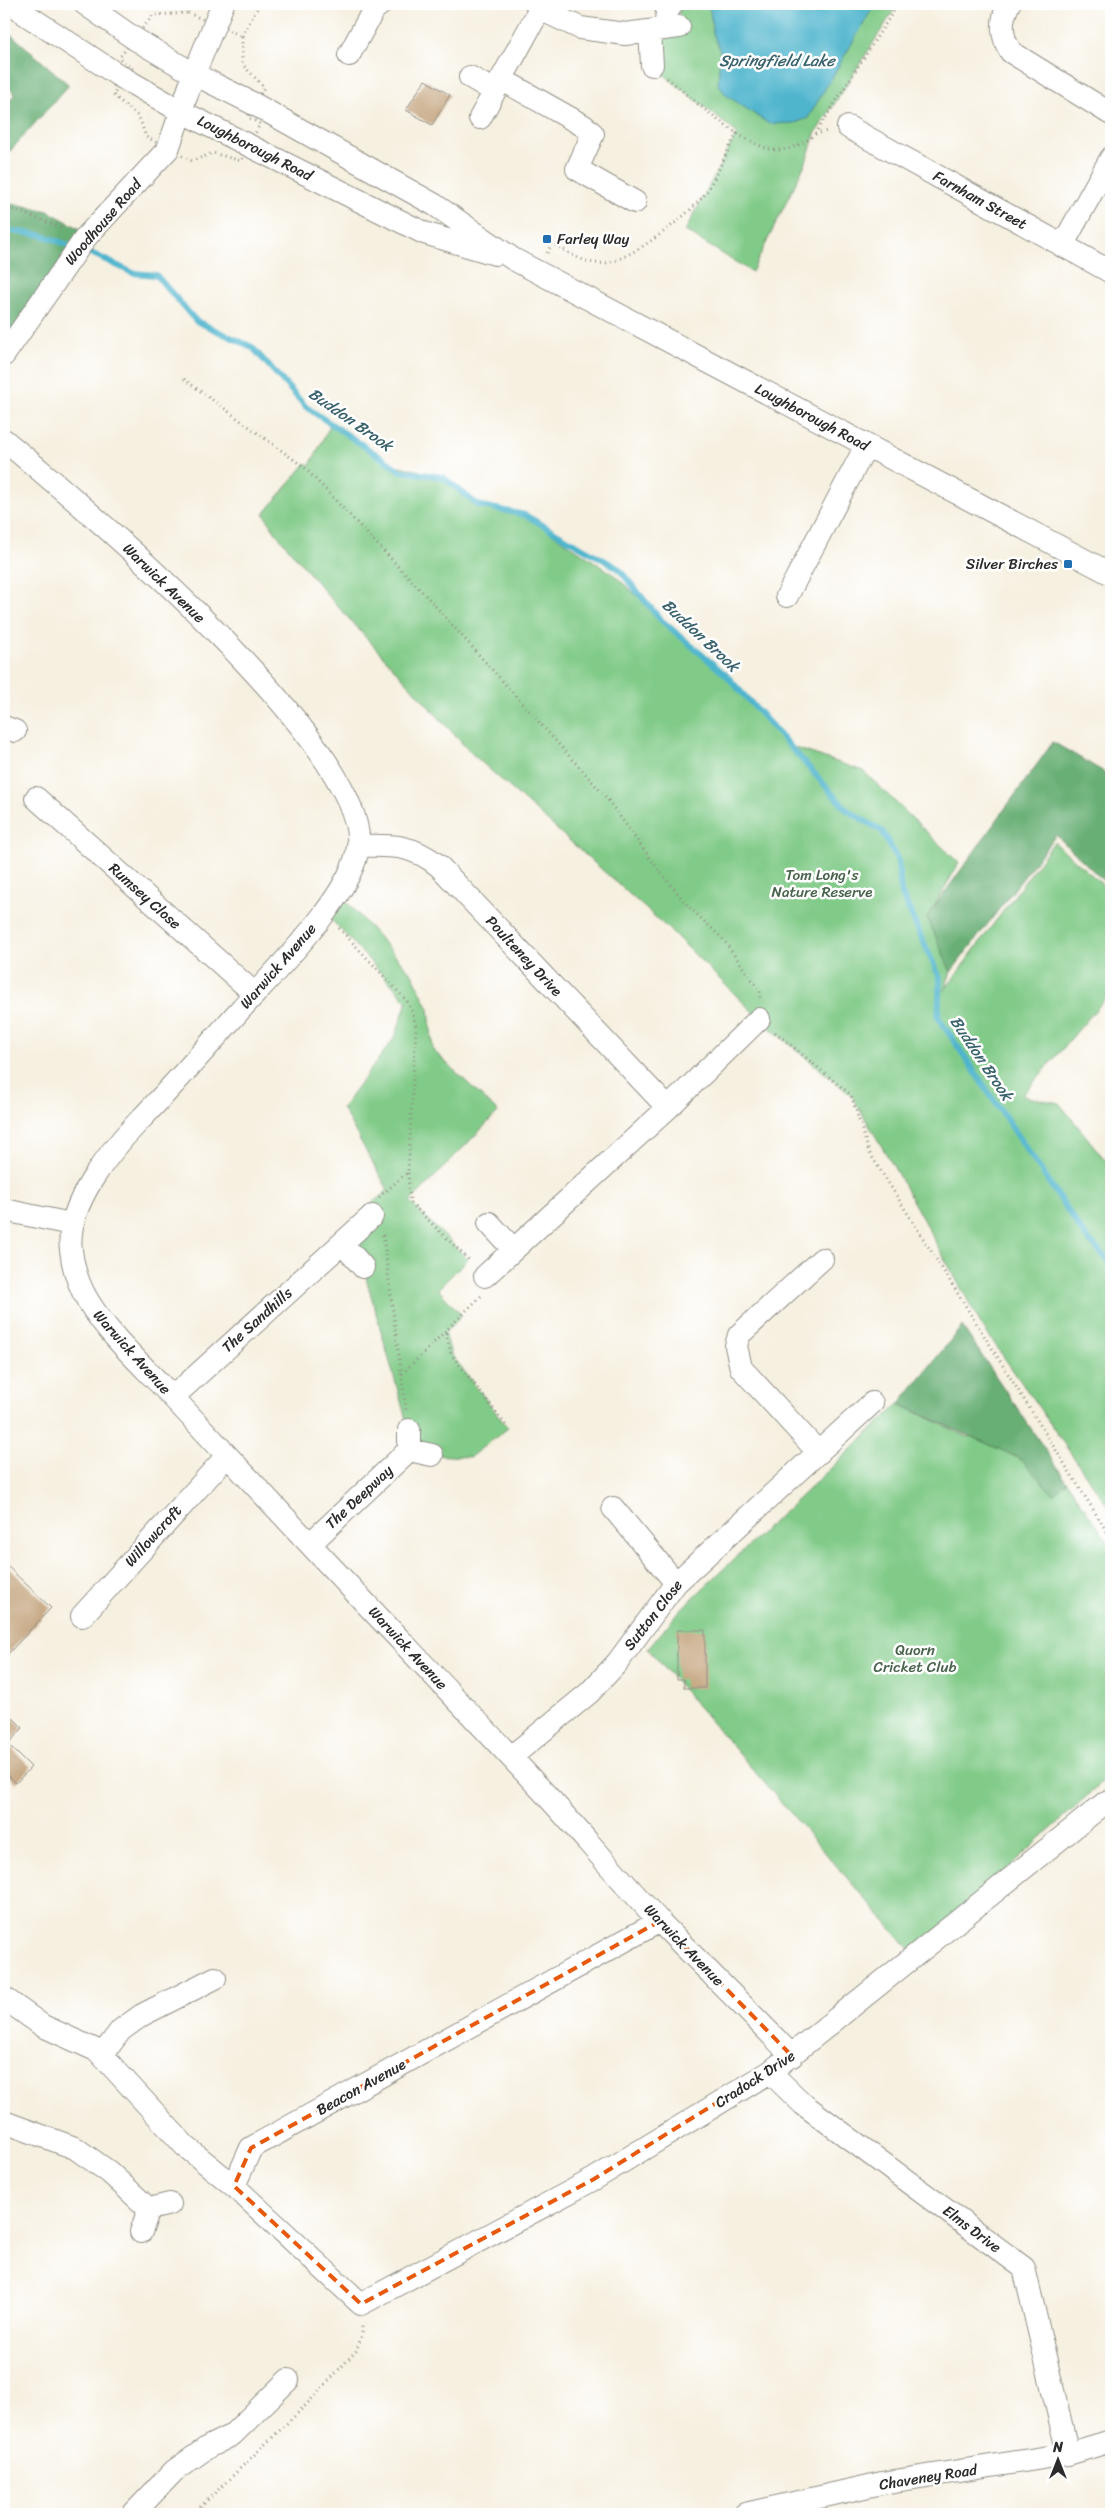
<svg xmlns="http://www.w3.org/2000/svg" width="1115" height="2518" viewBox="0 0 1115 2518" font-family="Sriracha,sans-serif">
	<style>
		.green { fill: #81cb88; stroke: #567b5a }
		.forest { fill: #68af74; stroke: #4a6d50 }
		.water { fill: #4fb5cd; stroke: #3d707c }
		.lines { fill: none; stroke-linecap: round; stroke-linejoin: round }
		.stream { stroke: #4fb5cd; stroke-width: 6 }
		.building { fill: #c5a680 }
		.minor-casing { stroke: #908e86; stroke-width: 24 }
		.path { stroke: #908e86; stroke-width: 3; stroke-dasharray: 1 4; stroke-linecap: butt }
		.minor { stroke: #fff; stroke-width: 22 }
		.marked { fill: none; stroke: #e8590c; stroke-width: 4; stroke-dasharray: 10 6; stroke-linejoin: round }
		.poi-dot { fill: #1f6fb2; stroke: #fff; stroke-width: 2 }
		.labels { text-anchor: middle; stroke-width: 5; stroke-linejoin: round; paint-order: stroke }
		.street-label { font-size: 15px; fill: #2b2b2b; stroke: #fff }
		.poi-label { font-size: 15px; fill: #2b2b2b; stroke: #fff; text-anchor: start }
		.park-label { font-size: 15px; fill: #49634c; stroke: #fff }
		.water-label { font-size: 16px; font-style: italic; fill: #39626c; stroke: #fff }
	</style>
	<rect width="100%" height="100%" fill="#fff"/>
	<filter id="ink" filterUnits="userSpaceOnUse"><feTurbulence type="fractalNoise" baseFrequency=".02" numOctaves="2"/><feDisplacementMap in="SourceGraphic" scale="10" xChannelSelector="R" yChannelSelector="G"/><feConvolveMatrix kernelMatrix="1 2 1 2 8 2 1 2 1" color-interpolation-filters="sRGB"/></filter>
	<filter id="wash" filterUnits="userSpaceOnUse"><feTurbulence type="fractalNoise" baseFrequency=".0096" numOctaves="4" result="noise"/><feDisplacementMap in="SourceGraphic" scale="20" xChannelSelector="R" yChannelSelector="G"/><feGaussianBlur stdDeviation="1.12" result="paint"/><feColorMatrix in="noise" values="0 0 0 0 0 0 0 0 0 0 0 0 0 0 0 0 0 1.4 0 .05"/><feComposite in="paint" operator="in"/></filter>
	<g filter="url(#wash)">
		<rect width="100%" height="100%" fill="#f6f0e0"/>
		<!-- green -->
		<path class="green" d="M679,4H898L815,134L806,162L752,272L685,231L737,133L652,65L650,32L679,27Z
			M331,424L392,464L443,477L478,505L525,515L613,574L732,682L790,746L863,771L959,863L928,917L951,972L944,991L1054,842L1111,892V992L1022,1096L1059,1103L1111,1167V1511L982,1326L891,1162L851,1095L764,1023L673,933L470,752L331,599L279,537L264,514L306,463L310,465Z
			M338,892L413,975L429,1009L433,1050L498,1112L410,1202L468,1259L438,1289L462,1316L445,1332L451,1354L508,1428L470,1457L432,1455L409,1430L363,1267L342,1243L365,1209L388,1190L342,1108L395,1037L407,1001L325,913Z
			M899,1404L968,1437L973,1436L1067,1482L1111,1546V1774L914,1955L648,1649L681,1609Z"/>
		<!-- forest -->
		<path class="forest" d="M4,28L69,85L4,158V106L15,94L4,83Z
			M16,204L48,211L84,231L4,343V205Z
			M1053,742L1111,776V888L1056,835L951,972L927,917Z
			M962,1326L1067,1482L1053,1494L1021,1459L899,1404Z"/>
		<!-- water -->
		<path class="water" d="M709,4H875L808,118L795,123L769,124L726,95L718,84L720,51L713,33Z"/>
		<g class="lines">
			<!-- stream -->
			<path class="stream" d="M4,230L41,235L93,254L133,273L156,275L196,321L252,347L306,407L401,471L443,477L478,505L525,515L618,568L660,619L726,675L847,810L882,831L898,861L901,892L940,978L938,1017L1085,1236L1111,1263"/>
		</g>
		<g id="blocks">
			<!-- building -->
			<path class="building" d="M425,80L450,95L432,125L406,110Z
				M4,1563L51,1608L4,1658Z
				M677,1630H705V1688H684V1679H677Z
				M4,1709L23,1728L8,1744L31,1767L16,1783L4,1771Z"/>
		</g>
	</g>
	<g filter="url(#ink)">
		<use href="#blocks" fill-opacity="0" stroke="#908e86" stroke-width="1"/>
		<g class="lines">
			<defs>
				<path id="minor" d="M14,4L25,14L118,75L182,112L424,233L495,254
					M85,4L135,39L194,74L254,104L435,205L513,259L1111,574
					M536,4L540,9L580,28L625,34L679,27
					M1009,4C1000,20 1001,37 1011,52L1111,114
					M665,29L667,12L672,4
					M650,32L652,65
					M349,55L374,9L381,4
					M470,77L494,91
					M501,79L584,126L593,134L577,169L635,202
					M480,118L540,9
					M848,127L1111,272
					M1062,246L1111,158
					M4,355L86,237L168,149L194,74L223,4
					M4,440C81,504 368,746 358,846C354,894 273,973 240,1010C207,1047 174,1085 139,1121C109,1152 65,1206 71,1250C73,1268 79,1286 88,1301C108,1334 139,1362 166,1390C217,1445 268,1500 320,1555C396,1636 473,1716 549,1798C587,1840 624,1884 664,1926C706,1969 750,2012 792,2056
					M787,596L866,446
					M4,727L15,731
					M36,798L255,994
					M358,846C391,845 412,844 439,866L668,1108
					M4,1210L71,1224
					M489,1223L513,1249
					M342,1243L363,1267
					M485,1276L668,1108L759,1019
					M173,1397L372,1216
					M409,1430V1450L432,1455
					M819,1453L741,1368L736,1346L739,1335L822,1259
					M613,1508L676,1583
					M310,1544L409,1450
					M82,1616L226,1457
					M511,1757L589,1693L617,1663L676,1583L872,1403
					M660,1921L251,2148L234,2186L361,2304L594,2179L770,2072L1106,1802L1111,1801
					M4,1998L43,2026L98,2051L185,2146L234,2186
					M102,2055L121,2030L142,2015L215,1978
					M770,2072L803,2104L1024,2268L1068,2454
					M4,2122L75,2148L109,2172L149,2209
					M141,2232L149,2209L170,2204
					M133,2514L174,2471L208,2447L232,2435L288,2380
					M745,2514L882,2483L1068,2454L1111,2441"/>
			</defs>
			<!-- minor casing -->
			<use href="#minor" class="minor-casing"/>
			<!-- path -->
			<path class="path" d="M188,13L242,36V64L264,87L248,117L260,124L241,161L213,153L192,161L146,137L139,117L113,95L133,69L119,58L153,15Z
				M242,36L260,4
				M667,78C694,100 735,139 769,149C786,153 802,145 815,134L898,4
				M815,134L828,131
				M4,206L65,229
				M547,253L552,243C569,253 585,265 605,263C630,261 694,212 707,191C718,172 727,152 737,133
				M184,379L304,467L429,599L605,796L657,868L689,907L722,938L760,991V999
				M339,928L407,1001L413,1014L416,1027L408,1172L379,1197
				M775,1032L851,1095L869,1152L1111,1538
				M408,1173L410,1202L470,1261
				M383,1235L406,1410
				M446,1333L451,1354L508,1428
				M402,1374L481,1296
				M193,2514L307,2404L356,2351L362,2335V2325"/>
			<!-- minor -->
			<use href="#minor" class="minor"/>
		</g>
	</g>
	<!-- marked area -->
	<path class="marked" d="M660,1921L792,2056L594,2179L361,2304L234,2186L251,2148Z"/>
	<!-- markers -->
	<g class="poi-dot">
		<rect x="542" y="234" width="10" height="10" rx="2.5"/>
		<rect x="1063" y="559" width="10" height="10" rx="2.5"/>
	</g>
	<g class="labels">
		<!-- street labels -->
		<g class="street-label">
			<text transform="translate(255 148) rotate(27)" y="5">Loughborough Road</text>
			<text transform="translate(980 200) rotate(29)" y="5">Farnham Street</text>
			<text transform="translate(103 222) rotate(-49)" y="5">Woodhouse Road</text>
			<text transform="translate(812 417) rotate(28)" y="5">Loughborough Road</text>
			<text transform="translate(164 583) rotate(44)" y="5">Warwick Avenue</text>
			<text transform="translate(145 896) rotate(42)" y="5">Rumsey Close</text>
			<text transform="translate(524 956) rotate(47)" y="5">Poulteney Drive</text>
			<text transform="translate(278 966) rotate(-49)" y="5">Warwick Avenue</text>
			<text transform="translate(257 1320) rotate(-42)" y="5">The Sandhills</text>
			<text transform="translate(132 1352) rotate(48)" y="5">Warwick Avenue</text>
			<text transform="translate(359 1497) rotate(-43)" y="5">The Deepway</text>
			<text transform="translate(153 1536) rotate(-48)" y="5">Willowcroft</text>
			<text transform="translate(653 1615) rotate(-52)" y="5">Sutton Close</text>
			<text transform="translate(408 1648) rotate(47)" y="5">Warwick Avenue</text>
			<text transform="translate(684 1945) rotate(46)" y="5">Warwick Avenue</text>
			<text transform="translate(755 2079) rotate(-33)" y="5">Cradock Drive</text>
			<text transform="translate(361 2087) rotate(-29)" y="5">Beacon Avenue</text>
			<text transform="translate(972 2229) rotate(37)" y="5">Elms Drive</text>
			<text transform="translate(928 2477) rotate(-9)" y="5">Chaveney Road</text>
		</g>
		<!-- poi labels -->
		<g class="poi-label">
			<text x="557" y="244">Farley Way</text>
			<text x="1058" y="569" text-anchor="end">Silver Birches</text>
		</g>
		<!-- park labels -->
		<g class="park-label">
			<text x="822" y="880">Tom Long's<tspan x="822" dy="17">Nature Reserve</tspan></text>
			<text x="915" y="1655">Quorn<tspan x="915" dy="17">Cricket Club</tspan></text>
		</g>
		<!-- water labels -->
		<g class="water-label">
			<text x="777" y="66">Springfield Lake</text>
			<text transform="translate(351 419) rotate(35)" y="6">Buddon Brook</text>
			<text transform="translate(701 635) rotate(43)" y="6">Buddon Brook</text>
			<text transform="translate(982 1058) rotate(56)" y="6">Buddon Brook</text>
		</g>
	</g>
	<!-- margin -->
	<rect width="1115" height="2518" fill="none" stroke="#fff" stroke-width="20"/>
	<!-- north arrow -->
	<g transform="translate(1058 2460)" stroke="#ffffff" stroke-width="4" paint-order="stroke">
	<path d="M0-4L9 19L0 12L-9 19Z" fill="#2b2b2b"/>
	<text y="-8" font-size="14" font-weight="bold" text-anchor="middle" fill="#2b2b2b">N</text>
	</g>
</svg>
